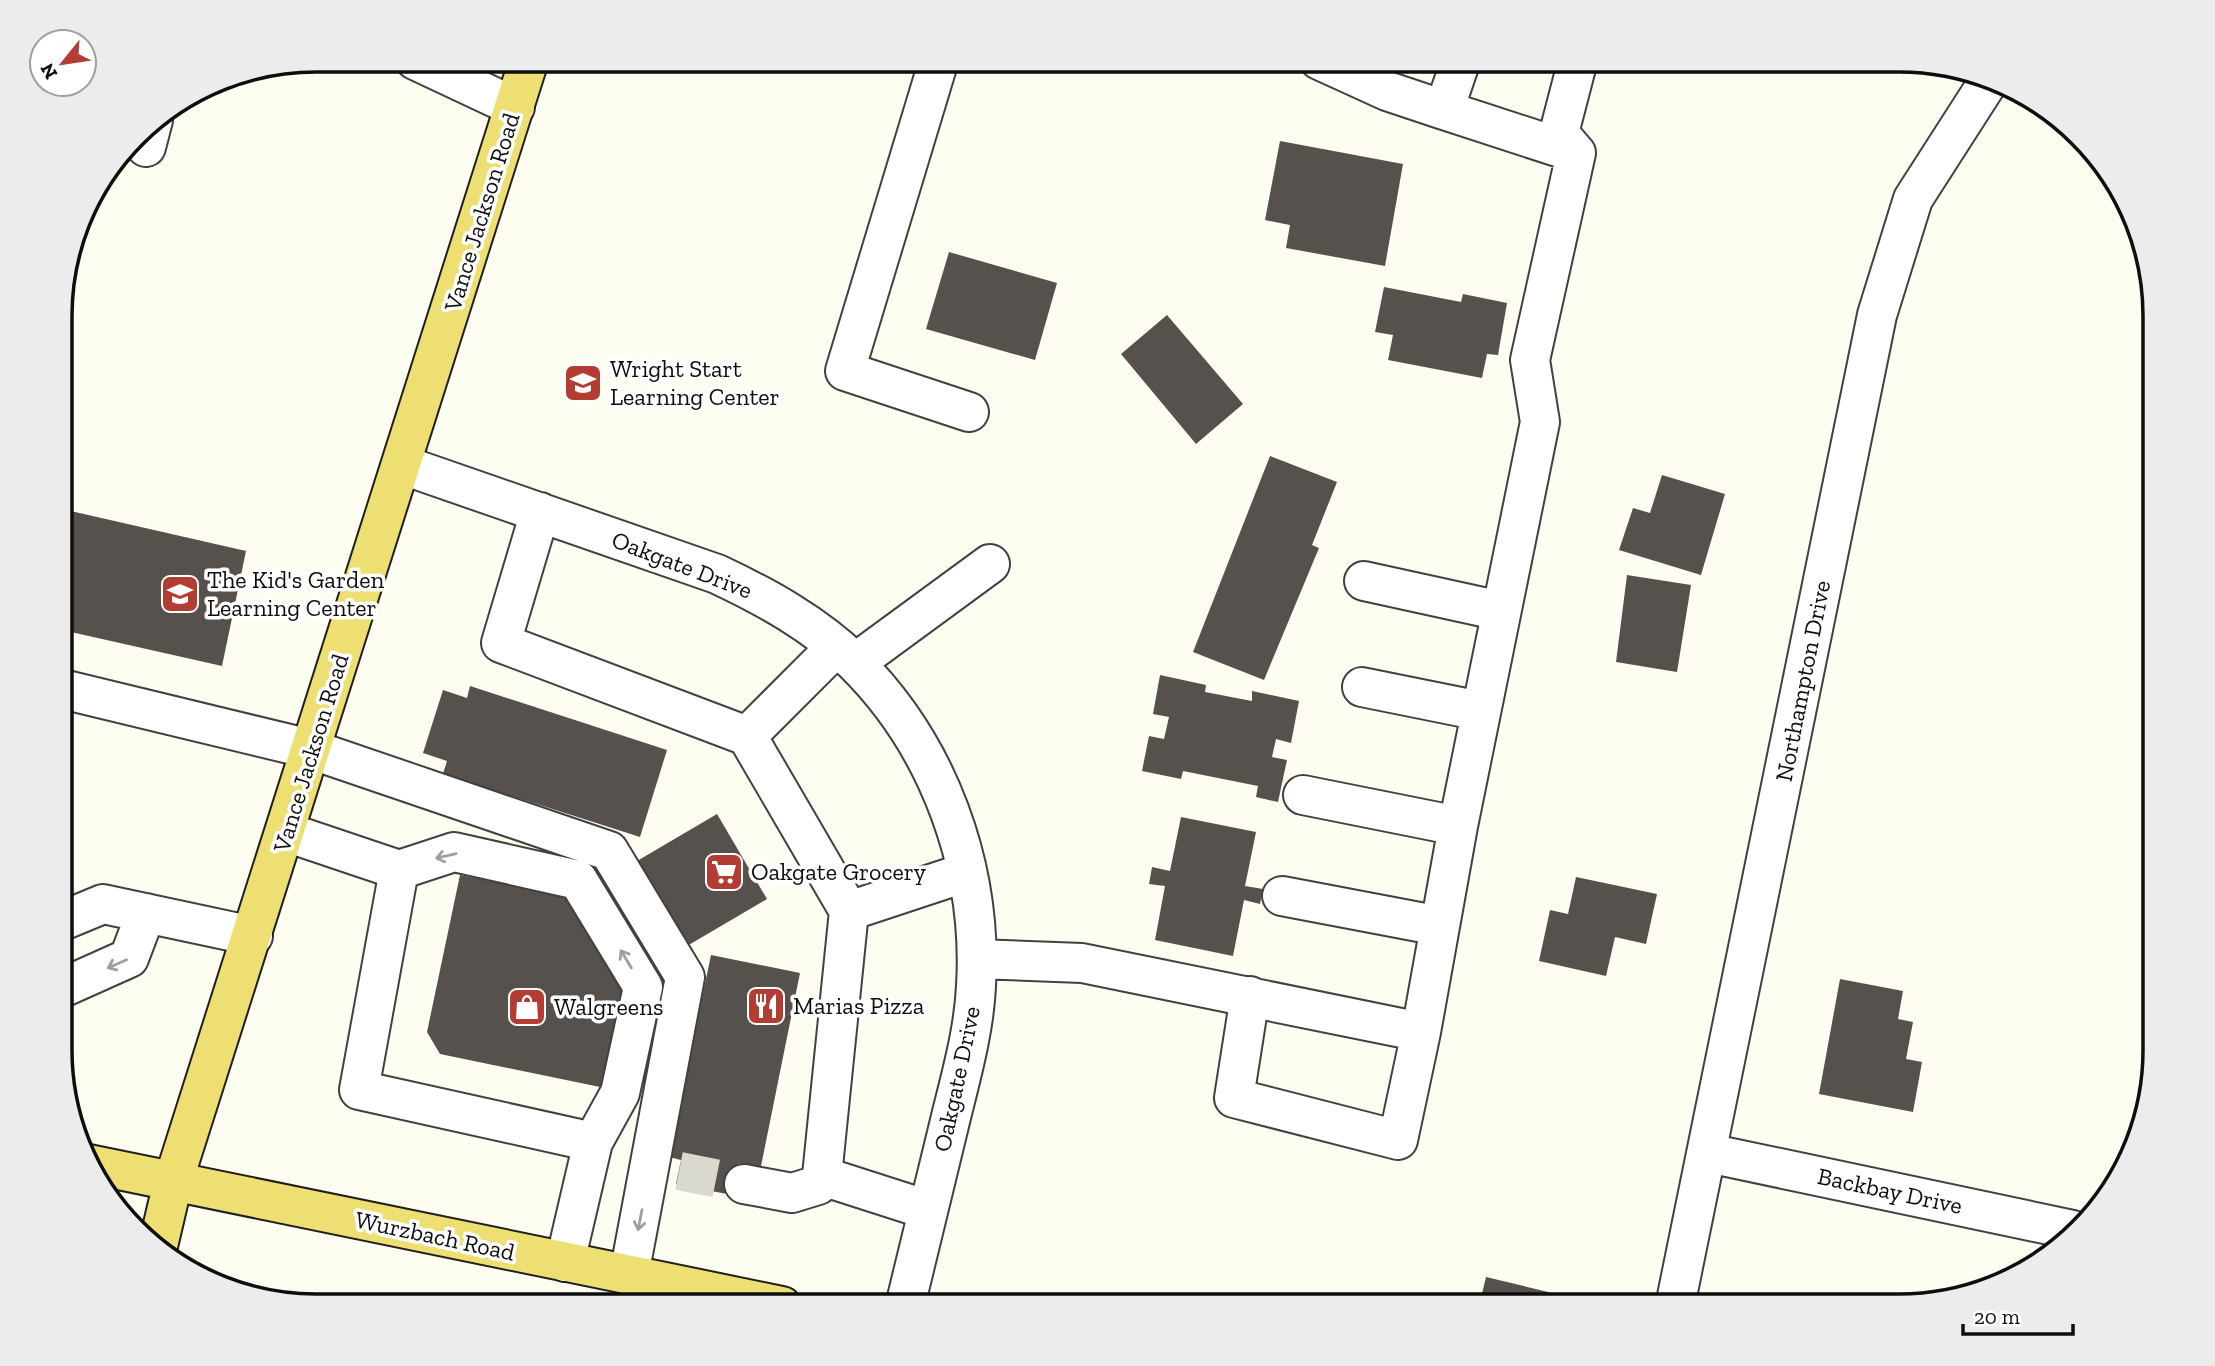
<svg xmlns="http://www.w3.org/2000/svg" width="2215" height="1366" viewBox="0 0 2215 1366" font-family="'Zilla Slab',serif">
	<style>
		.building { fill: #56514c }
		.lines { fill: none; stroke-linecap: round; stroke-linejoin: round }
		.minor-tunnel { stroke: #dad9cf; stroke-width: 38; stroke-dasharray: 38 19; stroke-linecap: butt }
		.minor-casing { stroke: #414141; stroke-width: 42 }
		.major-casing { stroke: #1f1f1f; stroke-width: 42 }
		.minor { stroke: #fff; stroke-width: 38 }
		.major { stroke: #eddf72; stroke-width: 38 }
		.oneway { stroke: #9f9f9f }
		.labels { text-anchor: middle; stroke-width: 7; stroke-linejoin: round; paint-order: stroke }
		.street-label { font-size: 24px; fill: #0e0e0e; stroke: #fff }
		.poi-label { font-size: 24px; fill: #0e0e0e; stroke: #fff; text-anchor: start }
		.rim { fill: none; stroke: #0e0e0e; stroke-width: 3.5 }
	</style>
	<rect width="100%" height="100%" fill="#fefdf1"/>
	<!-- building -->
	<path class="building" d="M1280,141L1403,164L1385,266L1286,248L1290,225L1265,220Z
		M949,252L1057,283L1035,360L926,329Z
		M1384,287L1461,302L1463,294L1507,303L1498,355L1487,354L1482,378L1388,360L1393,335L1375,332Z
		M1167,315L1243,404L1196,444L1121,354Z
		M1270,456L1337,482L1312,545L1319,548L1264,680L1193,652Z
		M1662,475L1725,494L1701,575L1619,550L1633,508L1650,513Z
		M62,509L246,551L222,666L62,630Z
		M1627,575L1691,585L1677,672L1616,662Z
		M1160,675L1206,685L1205,692L1252,701V691L1299,701L1291,743L1276,739L1272,757L1287,760L1278,802L1256,797L1258,786L1183,771L1181,779L1142,771L1149,736L1164,739L1169,717L1153,714Z
		M470,686L667,750L640,837L443,774L447,761L423,753L443,690L467,698Z
		M717,814L767,899L687,946L637,861Z
		M1181,817L1256,832L1245,886L1263,889L1260,904L1244,900L1233,956L1155,940L1165,886L1149,884L1152,867L1170,871Z
		M460,875L576,898L626,981L605,1088L440,1054L427,1032Z
		M1576,877L1657,894L1646,944L1615,937L1606,976L1539,961L1550,910L1568,914Z
		M711,955L800,973L759,1176L742,1197L676,1184L681,1160L669,1157Z
		M1840,979L1903,991L1898,1019L1913,1022L1906,1059L1922,1062L1913,1112L1819,1094Z
		M1486,1277L1565,1296L1563,1306H1479Z"/>
	<g class="lines">
		<!-- minor-tunnel -->
		<path class="minor-tunnel" d="M679,1171L744,1184"/>
		<defs>
			<path id="minor" d="M415,60L515,107
				M939,60L845,371L969,412
				M1319,60L1387,91L1444,110L1461,60
				M1444,110L1576,153
				M146,147L153,120
				M403,465L717,574C766,597 815,624 854,662C939,746 983,867 976,986C974,1031 961,1076 950,1121C935,1183 920,1244 905,1306
				M540,512L501,643L747,736L849,911L822,1176L928,1210
				M1364,581L1501,611
				M855,663L990,564
				M1362,687L1481,711
				M62,689L310,749L609,851L685,977L629,1275
				M747,736L836,647
				M1303,795L1458,826
				M286,832L399,870L359,1090L593,1142L565,1262
				M399,870L454,852L578,880L643,987L620,1093L593,1142
				M1282,896L1440,926
				M849,911L967,872
				M62,921L103,904L253,936
				M977,959L1082,963L1421,1032L1458,826L1540,422L1530,360L1576,153L1559,133L1578,60
				M62,988L129,958L146,913
				M1250,996L1234,1098L1398,1140L1421,1032
				M1708,1153L2073,1230
				M744,1184L792,1193L818,1185L822,1176
				M1675,1306L1877,315L1913,199L1990,79"/>
			<path id="major" d="M89,1164L782,1306
				M158,1246L173,1182L529,60"/>
		</defs>
		<!-- minor casing -->
		<use href="#minor" class="minor-casing"/>
		<!-- major casing -->
		<use href="#major" class="major-casing"/>
		<!-- minor -->
		<use href="#minor" class="minor"/>
		<!-- major -->
		<use href="#major" class="major"/>
	</g>
	<!-- one-way arrows -->
	<defs><path id="oneway-shaft" d="M-6 0H5M1.5-3L5.5 0L1.5 3" fill="none" stroke-width="1.6" stroke-linecap="round" stroke-linejoin="round" transform="scale(1.75)"/></defs>
	<g class="oneway">
		<use href="#oneway-shaft" transform="translate(446 856) rotate(167)"/>
		<use href="#oneway-shaft" transform="translate(626 959) rotate(-121)"/>
		<use href="#oneway-shaft" transform="translate(117 964) rotate(156)"/>
		<use href="#oneway-shaft" transform="translate(640 1220) rotate(101)"/>
	</g>
	<!-- icons -->
	<defs>
		<symbol id="school-square" viewBox="-11 -11 22 22"><rect x="-9" y="-9" width="18" height="18" rx="4" fill="#b33d32" stroke="#fff"/><path d="M0-5L7-2L0 1L-7-2ZM-4 1L0 2.5L4 1V4Q0 6-4 4Z" fill="#fff"/></symbol>
		<symbol id="supermarket-square" viewBox="-11 -11 22 22"><rect x="-9" y="-9" width="18" height="18" rx="4" fill="#b33d32" stroke="#fff"/><path d="M-6-5.5h2.5l.6 2H6L4.5 2H-2.5L-4.4-4H-6ZM-1.5 3.2a1.3 1.3 0 1 0 .1 0ZM3 3.2a1.3 1.3 0 1 0 .1 0Z" fill="#fff"/></symbol>
		<symbol id="restaurant-square" viewBox="-11 -11 22 22"><rect x="-9" y="-9" width="18" height="18" rx="4" fill="#b33d32" stroke="#fff"/><path d="M-5-6h1v4h1v-4h1v4h1v-4h1v5L-1.5 .5V6h-2V.5L-5-1ZM5-6V6H3V1.5H1.5Q1.5-4 5-6Z" fill="#fff"/></symbol>
		<symbol id="shop-square" viewBox="-11 -11 22 22"><rect x="-9" y="-9" width="18" height="18" rx="4" fill="#b33d32" stroke="#fff"/><path d="M-5-2.5h2.3a2.7 3.5 0 0 1 5.4 0H5L5.5 6h-11ZM-1.5-2.5h3a1.5 2.3 0 0 0-3 0Z" fill="#fff"/></symbol>
	</defs>
	<g fill-rule="evenodd">
		<use href="#school-square" x="561" y="361" width="44" height="44"/>
		<use href="#school-square" x="158" y="572" width="44" height="44"/>
		<use href="#supermarket-square" x="702" y="850" width="44" height="44"/>
		<use href="#restaurant-square" x="744" y="984" width="44" height="44"/>
		<use href="#shop-square" x="505" y="985" width="44" height="44"/>
	</g>
	<g class="labels">
		<!-- street labels -->
		<g class="street-label">
			<text transform="translate(482 212) rotate(-73)" y="8">Vance Jackson Road</text>
			<text transform="translate(682 565) rotate(21)" y="8">Oakgate Drive</text>
			<text transform="translate(1803 681) rotate(-79)" y="8">Northampton Drive</text>
			<text transform="translate(311 753) rotate(-73)" y="8">Vance Jackson Road</text>
			<text transform="translate(957 1079) rotate(-78)" y="8">Oakgate Drive</text>
			<text transform="translate(1890 1191) rotate(12)" y="8">Backbay Drive</text>
			<text transform="translate(435 1236) rotate(12)" y="8">Wurzbach Road</text>
		</g>
		<!-- poi labels -->
		<g class="poi-label">
			<text x="610" y="377">Wright Start<tspan x="610" dy="28">Learning Center</tspan></text>
			<text x="207" y="588">The Kid's Garden<tspan x="207" dy="28">Learning Center</tspan></text>
			<text x="751" y="880">Oakgate Grocery</text>
			<text x="793" y="1014">Marias Pizza</text>
			<text x="554" y="1015">Walgreens</text>
		</g>
	</g>
	<!-- crop -->
	<path d="M0 0H2215V1366H0ZM316 72H1899A244 244 0 0 1 2143 316V1050A244 244 0 0 1 1899 1294H316A244 244 0 0 1 72 1050V316A244 244 0 0 1 316 72Z" fill="#ececec" fill-rule="evenodd"/>
	<path class="rim" d="M316 72H1899A244 244 0 0 1 2143 316V1050A244 244 0 0 1 1899 1294H316A244 244 0 0 1 72 1050V316A244 244 0 0 1 316 72Z"/>
	<!-- north arrow -->
	<g transform="translate(63 63) rotate(240)"><circle r="33" fill="#ffffff" stroke="#9f9f9f" stroke-width="2"/>
	<path d="M0-5L12 26L0 18L-12 26Z" fill="#b33d32"/>
	<text y="-10" font-size="19" font-weight="bold" text-anchor="middle" fill="#0e0e0e">N</text>
	</g>
	<!-- scale -->
	<path d="M1963 1324v10h110v-10" fill="none" stroke="#0e0e0e" stroke-width="3.5"/>
	<text x="1974" y="1324" font-size="21" fill="#0e0e0e" stroke="#ffffff" stroke-width="5" paint-order="stroke">20 m</text>
</svg>
